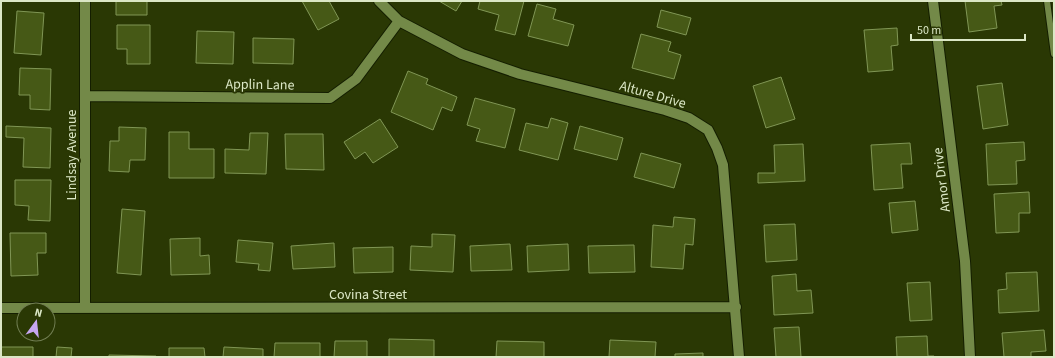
<svg xmlns="http://www.w3.org/2000/svg" width="1055" height="358" viewBox="0 0 1055 358" font-family="'Source Sans 3',sans-serif">
	<style>
		.building { fill: #465916; stroke: #809655 }
		.lines { fill: none; stroke-linecap: round; stroke-linejoin: round }
		.lane-casing { stroke: #141e00; stroke-width: 8 }
		.street-casing { stroke: #141e00; stroke-width: 12 }
		.lane { stroke: #738948; stroke-width: 6 }
		.street { stroke: #738948; stroke-width: 10 }
		.labels { text-anchor: middle; stroke-width: 4; stroke-linejoin: round; paint-order: stroke }
		.street-label { font-size: 14px; fill: #dbe7c6; stroke: #2a3804 }
	</style>
	<rect width="100%" height="100%" fill="#2a3804"/>
	<!-- building -->
	<path class="building" d="M116,1H147V15H116Z
		M302,1H329L339,19L318,30Z
		M439,1H462L456,11Z
		M480,1H524L515,35L495,30L499,15L478,9Z
		M965,1H1001L1002,5L994,6L997,28L969,32Z
		M537,4L556,9L553,19L574,25L568,46L528,36Z
		M661,10L691,18L686,35L657,27Z
		M17,11L44,13L41,55L14,53Z
		M117,25H150V64H127V49H117Z
		M897,28L898,45L891,46L893,70L868,72L864,30Z
		M197,31L234,32L233,64L196,63Z
		M641,34L671,42L668,51L681,55L674,79L632,68Z
		M253,38L294,39L293,64L253,63Z
		M20,68L51,69L50,110L30,109V95H19Z
		M408,71L428,79L426,84L457,97L452,111L442,107L433,130L391,112Z
		M781,77L795,119L766,128L753,86Z
		M1002,83L1008,125L983,129L977,86Z
		M475,98L515,109L505,148L476,141L480,129L467,125Z
		M551,118L568,123L558,160L519,150L526,123L548,128Z
		M380,119L398,147L373,163L365,152L355,159L344,142Z
		M6,126L51,128L50,168L23,167L24,138L6,137Z
		M580,126L623,138L617,160L574,149Z
		M119,127L146,128L145,160H130L129,172L109,171L110,141H119Z
		M169,132H189V149H214V178H169Z
		M250,133H268L266,174L225,173V149L249,150Z
		M285,134H323L324,170L286,169Z
		M1024,142L1025,160L1016,161L1017,184L988,185L986,144Z
		M910,143L912,164H901L903,188L874,190L871,145Z
		M803,144L805,181L758,183V173H775L774,145Z
		M641,153L681,164L674,188L634,177Z
		M15,180H51L50,221L28,220L29,206L15,205Z
		M1029,192L1030,213H1019V232L996,233L994,194Z
		M915,201L918,230L892,233L889,203Z
		M122,209L145,211L141,275L117,273Z
		M674,217L695,219L693,245L685,244L683,269L651,267L653,225L673,227Z
		M795,224L797,260L766,262L764,225Z
		M10,233H46V253H37L38,275L11,276Z
		M432,234L455,235L453,272L410,270L411,246L432,247Z
		M200,238V256L209,255L210,274L171,275L170,239Z
		M238,240L273,243L270,271L258,270L259,264L236,262Z
		M334,243L335,267L293,269L291,246Z
		M510,244L512,270L471,271L470,246Z
		M568,244L569,270L528,272L527,246Z
		M634,245L635,272L589,273L588,246Z
		M393,247V272L354,273L353,248Z
		M1037,272L1039,311L999,313L998,290L1007,289L1006,273Z
		M796,274L797,291L811,290L813,313L774,315L772,276Z
		M930,282L932,320L910,321L907,283Z
		M799,327L801,357H776L774,328Z
		M1044,330L1046,351L1031,352V357H1004L1002,333Z
		M927,336L928,356H934V357H897L896,337Z
		M389,339L434,340V357H389Z
		M610,340L656,342L655,357H609Z
		M335,341H367V357H334Z
		M497,341L544,342V357H496Z
		M275,343H320V357H274Z
		M1,347H33V357H1Z
		M57,347L72,348L71,357H56Z
		M224,347L263,349V357H223Z
		M169,348H204L205,357H169Z
		M703,353V357H675V354Z
		M109,355L156,356V357H109Z"/>
	<g class="lines">
		<defs>
			<path id="lane" d="M1047,1L1054,54"/>
			<path id="street" d="M85,1V308
				M379,1L399,21L462,54L520,74L665,110L689,118L708,130L717,148L723,165L739,357
				M933,1L965,261L970,357
				M85,96L330,98L356,79L399,21
				M1,308L736,307"/>
		</defs>
		<!-- lane casing -->
		<use href="#lane" class="lane-casing"/>
		<!-- street casing -->
		<use href="#street" class="street-casing"/>
		<!-- lane -->
		<use href="#lane" class="lane"/>
		<!-- street -->
		<use href="#street" class="street"/>
	</g>
	<g class="labels">
		<!-- street labels -->
		<g class="street-label">
			<text transform="translate(260 84) rotate(1)" y="5">Applin Lane</text>
			<text transform="translate(653 94) rotate(16)" y="5">Alture Drive</text>
			<text transform="translate(71 155) rotate(-90)" y="5">Lindsay Avenue</text>
			<text transform="translate(941 180) rotate(-97)" y="5">Amor Drive</text>
			<text x="368" y="299">Covina Street</text>
		</g>
	</g>
	<!-- border -->
	<rect width="1055" height="358" fill="none" stroke="#dbe7c6" stroke-width="4"/>
	<!-- north arrow -->
	<g transform="translate(36 322) rotate(15)"><circle r="19" fill="#2a3804" stroke="#717e52"/>
	<path d="M0-3L7 15L0 10L-7 15Z" fill="#c6a6f0"/>
	<text y="-6" font-size="11" font-weight="bold" text-anchor="middle" fill="#dbe7c6">N</text>
	</g>
	<!-- scale -->
	<path d="M911 34v6h114v-6" fill="none" stroke="#dbe7c6" stroke-width="2"/>
	<text x="917" y="34" font-size="12" fill="#dbe7c6" stroke="#2a3804" stroke-width="3" paint-order="stroke">50 m</text>
</svg>
